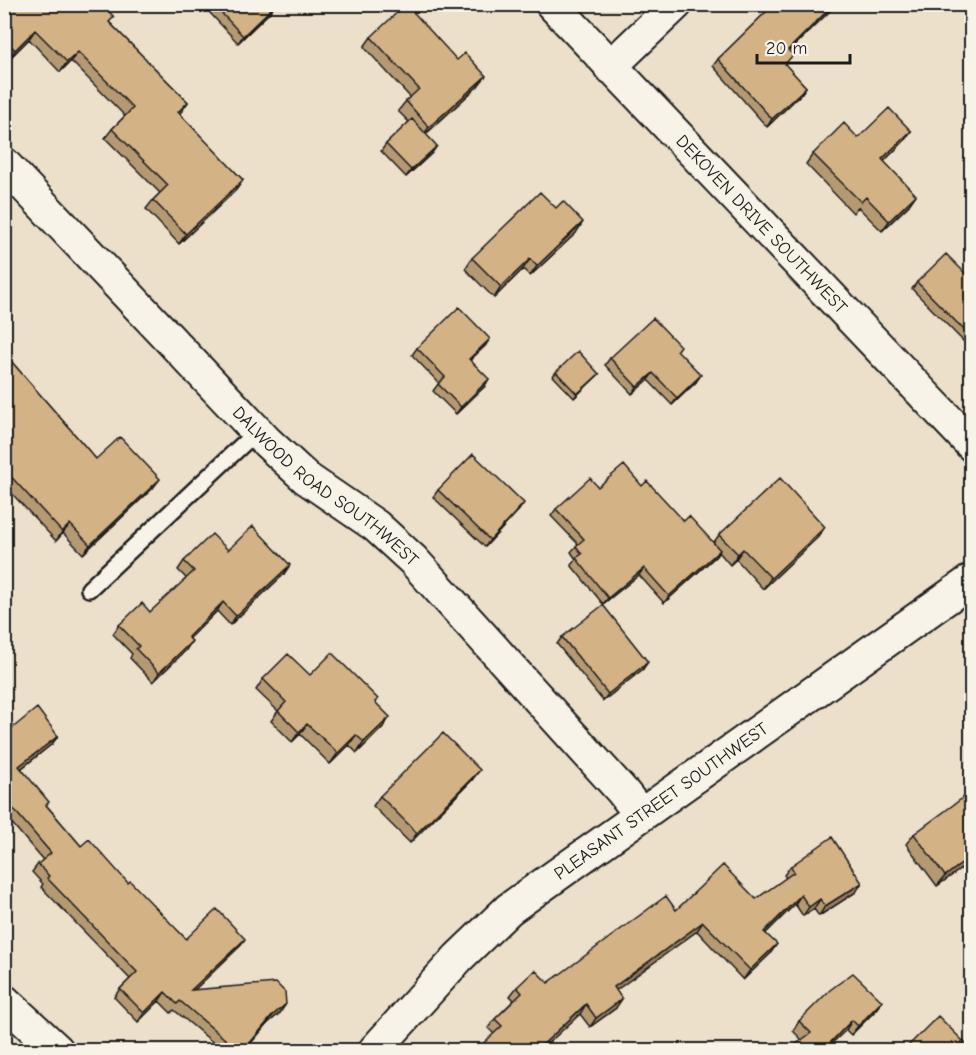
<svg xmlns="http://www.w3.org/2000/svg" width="976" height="1055" viewBox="0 0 976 1055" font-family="'Comic Neue',sans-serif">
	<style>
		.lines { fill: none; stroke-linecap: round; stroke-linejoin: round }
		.service-casing { stroke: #1c1c1c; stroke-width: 20 }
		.minor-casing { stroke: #1c1c1c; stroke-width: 36 }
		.service { stroke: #f7f3e8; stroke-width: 15 }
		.minor { stroke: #f7f3e8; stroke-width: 32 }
		.wall { fill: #b59973; stroke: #1c1c1c; stroke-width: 1.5 }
		.shaded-wall { fill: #947d5e; stroke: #1c1c1c; stroke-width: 1.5 }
		.building { fill: #d3b286; stroke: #1c1c1c; stroke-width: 1.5 }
		.labels { text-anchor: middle; stroke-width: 6; stroke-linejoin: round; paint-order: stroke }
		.street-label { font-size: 18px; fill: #1c1c1c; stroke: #f7f3e8 }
	</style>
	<rect width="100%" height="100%" fill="#ece0cb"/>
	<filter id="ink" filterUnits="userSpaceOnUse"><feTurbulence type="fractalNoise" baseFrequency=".0167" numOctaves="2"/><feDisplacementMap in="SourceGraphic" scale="12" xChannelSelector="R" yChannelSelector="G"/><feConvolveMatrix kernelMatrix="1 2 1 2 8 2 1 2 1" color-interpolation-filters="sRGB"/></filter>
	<g filter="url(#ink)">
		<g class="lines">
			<defs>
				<path id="service" d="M89,589L257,431"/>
				<g id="minor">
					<path id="s1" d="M552,4L972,445"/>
					<path d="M610,67L676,4"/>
					<path id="s2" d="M4,164L267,442L306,478L376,526L413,560L622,791L641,815"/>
					<path d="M4,1001L57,1050"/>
					<path id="s3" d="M375,1050L458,958L509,909L972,580"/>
				</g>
			</defs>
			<!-- service casing -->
			<use href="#service" class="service-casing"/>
			<!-- minor casing -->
			<use href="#minor" class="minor-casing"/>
			<!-- service -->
			<use href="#service" class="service"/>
			<!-- minor -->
			<use href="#minor" class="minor"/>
		</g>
		<!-- wall -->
		<path class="wall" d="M4,4L110,23L188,102L179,114L243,180L236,190L179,244L146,209L153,200L160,193L105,138L112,129L125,116L71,61L60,72L29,39L9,59L4,55Z
			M214,4L274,6L269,13L238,43L209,12Z
			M774,4H837L789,51L785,65L806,87L801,94L767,127L713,66L718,59Z
			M371,37L478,86L426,134L432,153L406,177L381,151L386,144L409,122L398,111L406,101L410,97L364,47Z
			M911,131L904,141L884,161L909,205L882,231L858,207L853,213L806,164L813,154L858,138Z
			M556,208L576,233L530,276L523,269L494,298L465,269L472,258Z
			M972,280V333L963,341L912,289L917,282Z
			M485,346L470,360L485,386L456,414L433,391L439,383L412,355L417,348Z
			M677,350L696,382L672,405L648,380L632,394L605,365L610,358Z
			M4,353L96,459L153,488L83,554L63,533L56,541L4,485Z
			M556,372L599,374L596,377L574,398L553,376Z
			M642,486L684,521L714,542L719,535L818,537L763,589L736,559L730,565L719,552L716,556L664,603L639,575L603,604L571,565L576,559L571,552L578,544L551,516L556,509L598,487Z
			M438,490L519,510L485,547L433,497Z
			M228,550L284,574L230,625L217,611L190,638L186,650L153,682L130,658L132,654L113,634L119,625L150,612L187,579L178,570L184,561Z
			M562,637L643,669L603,701L557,644Z
			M310,675L376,702L383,727L357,753L349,745L330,764L300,734L292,742L271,721L278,711L256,690L263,679Z
			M4,735L58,736L52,744L21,769L47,806L81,846L128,883L186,939L239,947L194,990L280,1013L268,1023L245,1050H222L174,1010L171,1013L159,1001L138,1022L114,997L120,989L130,979L41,887L43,884L32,872L38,864L43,860L4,814Z
			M472,780L410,843L373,806L380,796Z
			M914,834L972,861L937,886L906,844Z
			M791,866L856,892L819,916L814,909L803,916L795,904L766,933L770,954L743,980L697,931L616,990V1008L590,1027L580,1014L494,1034L488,1028L495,1019L514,1000L510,996L517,987L548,983L676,910L756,899L786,878L784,875Z
			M875,1011L851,1035L846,1030L802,1040L793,1031L799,1021Z"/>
		<!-- shaded-wall -->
		<path class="shaded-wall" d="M834,4H837L783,57L788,50Z
			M274,6L269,13L238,43L243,36Z
			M35,30L29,39L9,59L15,50Z
			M78,52L71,61L60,72L67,62Z
			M486,76L478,86L422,137L429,127Z
			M806,87L801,94L767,127L772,119Z
			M188,102L182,111L171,122L178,112Z
			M911,131L904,141L875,170L882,159Z
			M437,146L432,153L406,177L411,170Z
			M243,180L236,190L179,244L186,234Z
			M916,195L909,205L882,231L889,221Z
			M583,222L576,233L530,276L537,266Z
			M530,259L523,269L494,298L501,287Z
			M490,339L485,346L464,366L469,359Z
			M653,373L648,380L632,394L637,387Z
			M599,374L596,377L574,398L577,394Z
			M701,375L696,382L672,405L677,398Z
			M489,379L485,386L456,414L461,407Z
			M160,479L153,488L83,554L90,545Z
			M524,503L519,510L485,547L490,540Z
			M70,524L63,533L56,541L62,532Z
			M825,527L818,537L763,589L771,578Z
			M743,549L736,559L730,565L738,554Z
			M720,550L716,556L664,603L669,596Z
			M290,565L284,574L230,625L236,616Z
			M644,568L639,575L603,604L608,598Z
			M223,602L217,611L182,646L188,637Z
			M192,641L186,650L153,682L159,673Z
			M648,662L643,669L603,701L608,694Z
			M390,717L383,727L357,753L364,742Z
			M307,724L300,734L292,742L299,732Z
			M356,735L349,745L330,764L338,753Z
			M58,736L52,744L13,775L19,766Z
			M480,770L472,780L410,843L417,833Z
			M972,856V861L937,886L945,876Z
			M862,883L856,892L819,916L825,906Z
			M801,895L795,904L758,941L764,932Z
			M820,899L814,909L803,916L809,907Z
			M703,922L697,931L607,997L614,987Z
			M245,939L239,947L185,999L191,990Z
			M777,944L770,954L743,980L750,970Z
			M165,992L159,1001L138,1022L144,1013Z
			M622,999L616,1008L590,1027L596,1018Z
			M882,1001L875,1011L851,1035L858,1026Z
			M286,1004L280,1013L268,1023L245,1050H244L273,1015Z
			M586,1004L580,1014L541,1050H537Z
			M852,1020L846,1030L825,1050H823Z"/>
		<!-- building -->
		<path class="building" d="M4,4H102L114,17L109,22L188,102L178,112L243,180L186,234L153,200L168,185L112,129L133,108L78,52L67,62L35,30L15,50L4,38V9L6,7Z
			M214,4H273L274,6L243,36L214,5Z
			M406,4L457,60L465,53L486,76L429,127L406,101L419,89L371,37Z
			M774,4H834L788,50L793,55L785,64L806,87L772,119L718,59Z
			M889,108L911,131L882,159L916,195L889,221L866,197L861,202L813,154L844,123L858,138Z
			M412,119L437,146L411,170L386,144Z
			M540,192L556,208L563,201L583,222L537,266L530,259L501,287L472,258Z
			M946,254L972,280V331L968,334L917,282Z
			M459,307L490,339L469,359L489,379L461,407L438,384L445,377L417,348Z
			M653,318L680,346L677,350L701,375L677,398L653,373L637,387L610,358Z
			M578,351L599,374L577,394L556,372Z
			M4,353L96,459L120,437L160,479L90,545L70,524L62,532L4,469V453L7,450L4,447Z
			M473,454L524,503L490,540L438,490Z
			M624,465L642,486L647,481L684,521L689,516L720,550L669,596L644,568L608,598L576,558L582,554L576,546L584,539L556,509L590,478L598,487Z
			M780,478L825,527L771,578L743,549L738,554L719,535Z
			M253,526L290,565L236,616L223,602L188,637L192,641L159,673L136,649L139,646L119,625L142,603L150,612L194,571L184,561L212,534L228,550Z
			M603,605L648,662L608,694L562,637Z
			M332,653L378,699L375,702L390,717L364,742L356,735L338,753L307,724L299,732L278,711L286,702L263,679L288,654L310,675Z
			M37,708L58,736L19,766L49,802L46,805L81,846L89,839L128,883L130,881L186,939L217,909L245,939L191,990L276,983L285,992L286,1004L273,1015L244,1050H238L180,1001L177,1004L165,992L144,1013L120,989L137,972L47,878L49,876L38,864L51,853L4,798V735Z
			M443,733L480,770L417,833L380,796Z
			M964,797L972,807V856L945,876L914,834Z
			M832,837L862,883L825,906L820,899L809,907L801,895L764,932L777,944L750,970L703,922L614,987L622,999L596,1018L586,1004L537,1050H476L502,1026L495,1019L522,993L517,987L535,970L548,983L666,896L676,910L723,865L756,899L794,872L791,866Z
			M853,973L882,1001L858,1026L852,1020L823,1050H788L811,1033L799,1021L830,990Z
			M938,1016L972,1050H904Z"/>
	</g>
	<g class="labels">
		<!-- street labels -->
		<g class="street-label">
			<text dy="6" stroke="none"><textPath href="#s1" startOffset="304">DEKOVEN DRIVE SOUTHWEST</textPath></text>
			<text dy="6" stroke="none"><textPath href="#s2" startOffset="456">DALWOOD ROAD SOUTHWEST</textPath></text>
			<text dy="6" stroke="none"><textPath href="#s3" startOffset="381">PLEASANT STREET SOUTHWEST</textPath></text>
		</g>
	</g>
	<!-- margin -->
	<rect width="976" height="1055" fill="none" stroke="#f7f3e8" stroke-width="24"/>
	<rect x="12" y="12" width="952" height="1031" fill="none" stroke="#1c1c1c" stroke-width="2" filter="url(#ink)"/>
	<!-- scale -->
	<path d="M757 54v9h93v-9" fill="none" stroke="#1c1c1c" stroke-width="3"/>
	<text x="766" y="54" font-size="18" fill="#1c1c1c" stroke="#f7f3e8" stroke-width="4.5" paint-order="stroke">20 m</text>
</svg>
